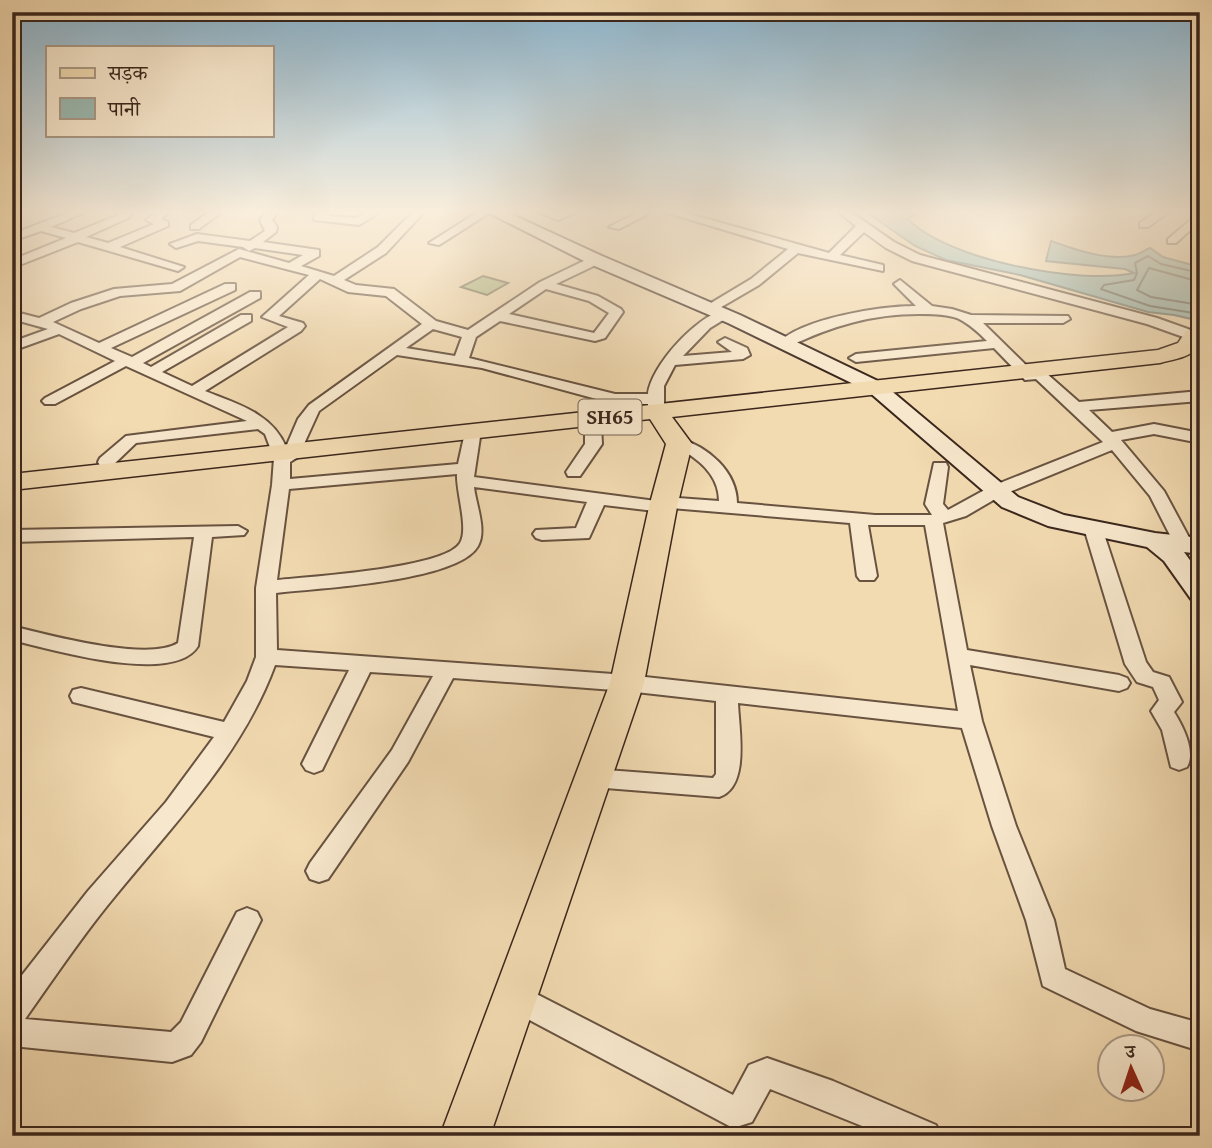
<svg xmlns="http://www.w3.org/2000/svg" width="1212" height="1148" viewBox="0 0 1212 1148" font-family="'Gentium Book Plus','Noto Serif Devanagari',serif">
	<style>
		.green { fill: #b8c08d; stroke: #797354; stroke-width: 2 }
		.water { fill: #9cbab2; stroke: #757f76; stroke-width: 2 }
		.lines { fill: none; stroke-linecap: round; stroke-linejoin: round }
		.shore { stroke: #6b7067; stroke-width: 2 }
		.street-casing { stroke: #685341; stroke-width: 4 }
		.secondary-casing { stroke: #3a261c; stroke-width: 4 }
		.primary-casing { stroke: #3a261c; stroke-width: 3 }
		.street { fill: #f7e7cc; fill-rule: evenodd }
		.secondary { fill: #f7e7cc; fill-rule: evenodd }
		.primary { fill: #f2dab1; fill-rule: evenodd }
		.labels { text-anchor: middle; stroke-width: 6; stroke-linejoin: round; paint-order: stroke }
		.shield { fill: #f7e7cc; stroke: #736051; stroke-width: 2 }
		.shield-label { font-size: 21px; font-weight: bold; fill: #3a261c }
	</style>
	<rect width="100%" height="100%" fill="#f2dab1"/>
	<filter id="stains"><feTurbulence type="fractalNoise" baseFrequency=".00286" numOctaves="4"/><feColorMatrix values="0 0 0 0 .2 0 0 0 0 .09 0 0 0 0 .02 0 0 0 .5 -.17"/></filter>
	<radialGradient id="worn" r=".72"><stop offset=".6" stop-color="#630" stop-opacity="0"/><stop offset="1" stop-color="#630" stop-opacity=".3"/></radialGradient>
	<!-- green -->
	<path class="green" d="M483,276L508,283L487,295L461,287Z"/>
	<!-- water -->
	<path class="water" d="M916,210L917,212L908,219C947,260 1079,285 1134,273L1125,269L1046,261L1051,241C1073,249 1110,262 1135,255C1139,254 1145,250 1150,248L1163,257L1200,267V321L1174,315L1148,312L1020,275L946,260L915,246L868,213Z"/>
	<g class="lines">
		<!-- shore -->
		<path class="shore" d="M1200,273L1161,264L1148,256L1135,263L1137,273L1134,280L1104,285L1101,289L1150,306L1200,314
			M1200,282L1149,268L1137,290L1151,297L1200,305"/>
		<defs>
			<path id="street" d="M75,210H90L51,227L74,233L118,215L120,210H134L128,218L86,237L108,243L154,224L146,220L159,210H172L161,219L168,222V226L120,247L184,267L178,271L78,242L12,268V260L66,238L41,231L12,241V234Z
				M212,210H224L199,229H191V225Z
				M268,210H279L272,220L277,227L276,232L263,242L319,250V256L301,266L334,276L378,247L415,210H426L386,253L344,280L356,285L394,289L436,321L468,330L540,282L592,257H600V263L556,284L598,296L621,309L623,312L605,338L595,341L500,321L476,337L469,358L615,394H648C651,366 695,318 723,310L730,314L728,317L710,328L683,356L732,352L718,342L725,338L747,348L750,355L743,359L675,365L664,386V411L656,416L648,411V404H615L482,368L397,355L319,411L298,457L290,462V479L458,464L464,437L472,432L480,437L474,477L656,501L664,497L719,501C719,479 704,463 685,452C680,449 675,448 671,444L679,439C708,446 737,472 737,503L875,515H932L925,504L934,463H946L948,467L943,504L948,510L990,487L1103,442L1036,379L1025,380L994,348L856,362L849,358L856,354L987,341C978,332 968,323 957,318C945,314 931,314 919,314C872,314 832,326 790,346L785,347L778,343C803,318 881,306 916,306L894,284L900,280L932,306L952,309L971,315L1068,316L1070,319L1063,323H983L1035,374L1046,373L1079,402L1200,391V401L1089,410L1112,432L1154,424L1200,433V443L1154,434L1121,440L1164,491L1192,543L1190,547H1176L1150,496L1112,450L1002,495L966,516L943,523L967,650L1119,675L1127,678L1130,683L1127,688L1119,691L970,665L982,721L1016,826L1054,920L1065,969L1150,1009L1200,1023V1051L1136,1031L1043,986L1026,920L992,826L962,728L738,703C739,730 750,787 719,797L593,787L585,785L581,778L585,771L593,769L713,778L716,774V701L627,691L453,678L408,762L328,879L319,882L310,879L306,871L310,863L392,750L433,676L370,672L322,770L314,773L306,770L302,764L349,670L275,665C241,758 168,830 107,906C78,942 52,981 25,1019L171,1032L181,1022L237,912L247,908L257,912L261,920L201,1042L191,1055L172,1062L12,1046V988L88,891L166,802L214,737L81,704L73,702L70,696L73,690L81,688L224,722L247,681L256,657V588L272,485L274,458L265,434L258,429L136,443L112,466H100L98,462L100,458L126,436L247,421L126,366L55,404H45L42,401L45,398L115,361L59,334L12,351V342L48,329L12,319V311L39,318L71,303L114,289L172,284L239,249L289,263L303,255L255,248L249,251L243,247L198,241L176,248L170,244L197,234L250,241L265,231L260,220ZM240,257L309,275L262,317L288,327L192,386L162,372L251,321V315H241L151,367L143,363L260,298V292H250L132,357L111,348L235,290V284H225L99,343L53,322L81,309L120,296L180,291ZM320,279L348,292L386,296L422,324L309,405L298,419L286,447C272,413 237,404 205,391L301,331L305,326L303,323L279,316ZM546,289L589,301L609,313L594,333L509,314ZM433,329L462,337L455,356L406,348ZM457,474C456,492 469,529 460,543C446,568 309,577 277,580L289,489ZM474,487L587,502L576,528L536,530L533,534L536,538L542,540L589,538L604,505L663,512L671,508L850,523L857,576L860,580H874L877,576L868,525H925L958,711L627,675L277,650L276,593C317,588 458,582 478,546C487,530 476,505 474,487Z
				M322,210H334L328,216L357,218L370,210H383L359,225L314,220V216Z
				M481,210H494L439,245L429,243Z
				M534,210L558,213L581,210L558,220Z
				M642,210H656L619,229L609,227Z
				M658,210H675L829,253L856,226L836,210H848L894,242L920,255L1157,318L1199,333L1200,338L1189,339L1147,324L912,261L886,248L864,232L840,255L883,265V271L798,253L759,285L711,313L706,312V306L751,279L788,249Z
				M1159,210H1171L1148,227H1140V223Z
				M1200,212V221L1176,243H1168V239Z
				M593,419L601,424L602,444L580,476H568L566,472L585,444V424Z
				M1093,523L1102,528L1146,662L1153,672L1169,677L1182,702L1174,712C1183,726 1196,752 1187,767L1179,770L1171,767L1162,730L1151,711L1159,700L1153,687L1137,682L1125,664L1084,528Z
				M238,526L247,531L244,535L212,537L198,646C174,686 50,649 12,640V626C48,635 148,662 178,643L194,537L12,542V530Z
				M515,983L733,1095L749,1065L767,1058L833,1081L936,1125L941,1136H887L770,1089L752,1122L733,1128L505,1007L501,997L505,987Z"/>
			<path id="secondary" d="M483,210H502L602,256L740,315L882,383L1018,497L1064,515L1155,533L1200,538V554L1184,552L1200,574V602L1191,599L1164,561L1147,547L1048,526L1002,507L868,391L728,323L590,264Z"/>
			<path id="primary" d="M1200,327C1200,357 1186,356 1160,363L672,417L692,444L677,507L644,683L490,1136H440L610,683L649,507L666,444L650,419L12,490V474L1158,350L1178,343L1186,331Z"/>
		</defs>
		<!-- street casing -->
		<use href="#street" class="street-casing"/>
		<!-- secondary casing -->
		<use href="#secondary" class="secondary-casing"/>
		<!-- primary casing -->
		<use href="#primary" class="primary-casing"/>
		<!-- street -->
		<use href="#street" class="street"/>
		<!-- secondary -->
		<use href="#secondary" class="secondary"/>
		<!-- primary -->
		<use href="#primary" class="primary"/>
	</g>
	<!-- sky -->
	<linearGradient id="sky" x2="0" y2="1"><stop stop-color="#89b6d2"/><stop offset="0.57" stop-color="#f9eedc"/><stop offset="1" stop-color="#f9eedc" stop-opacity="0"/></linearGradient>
	<rect width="1212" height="371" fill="url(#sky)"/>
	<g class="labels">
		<!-- shield labels -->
		<rect class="shield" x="578.5" y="399.5" width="63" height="35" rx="5"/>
		<g class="shield-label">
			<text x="610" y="424">SH65</text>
		</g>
	</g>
	<!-- margin -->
	<rect width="1212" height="1148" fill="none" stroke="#f2dab1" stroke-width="42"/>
	<rect x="14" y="14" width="1184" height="1120" fill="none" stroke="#3a261c" stroke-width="3.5"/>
	<rect x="21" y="21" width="1170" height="1106" fill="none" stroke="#3a261c" stroke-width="2"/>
	<!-- legend -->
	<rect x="46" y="46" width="228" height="91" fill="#f7e7cc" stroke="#ab9a86" stroke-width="2"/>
	<rect x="60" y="68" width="35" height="10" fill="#f2dab1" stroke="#ab9a86" stroke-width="2"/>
	<text x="108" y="80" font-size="21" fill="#3a261c">सड़क</text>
	<rect x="60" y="98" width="35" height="21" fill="#9cbab2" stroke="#ab9a86" stroke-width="2"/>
	<text x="108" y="116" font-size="21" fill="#3a261c">पानी</text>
	<!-- north arrow -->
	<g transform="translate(1131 1068) rotate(357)"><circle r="33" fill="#f7e7cc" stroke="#ab9a86" stroke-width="2"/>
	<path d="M0-5L12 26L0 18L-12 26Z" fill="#8f2418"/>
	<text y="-10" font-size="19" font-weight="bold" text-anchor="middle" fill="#3a261c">उ</text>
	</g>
	<rect width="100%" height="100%" filter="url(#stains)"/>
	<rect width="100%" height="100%" fill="url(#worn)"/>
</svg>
